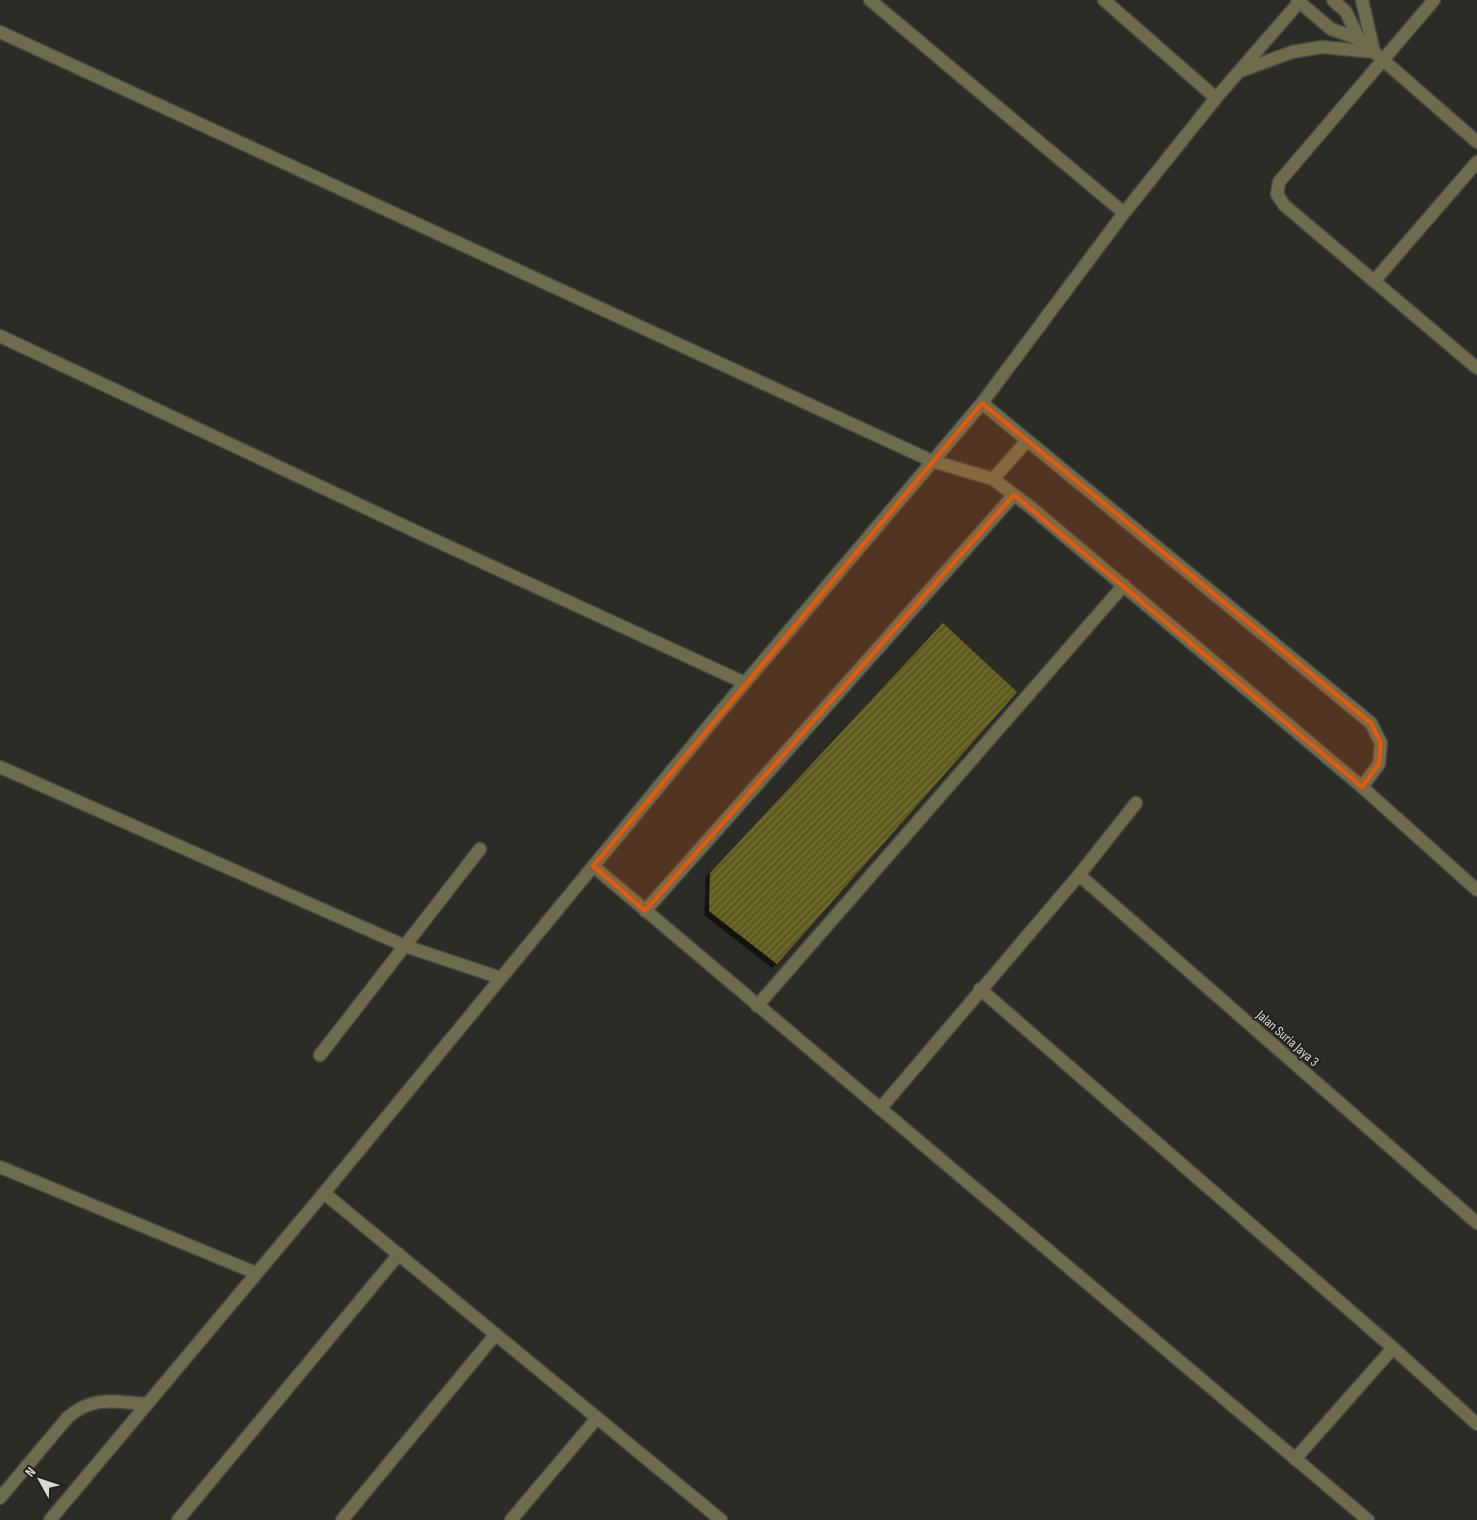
<svg xmlns="http://www.w3.org/2000/svg" width="1477" height="1520" viewBox="0 0 1477 1520" font-family="'Sofia Sans Condensed',sans-serif">
	<style>
		.building { fill: url(#building-hatch); filter: url(#shadow) }
		.lines { fill: none; stroke-linecap: round; stroke-linejoin: round }
		.minor-casing { stroke: #484843; stroke-width: 15 }
		.minor { stroke: #6f6c4d; stroke-width: 12 }
		.marked { fill: #e8590c; fill-opacity: 0.2; stroke: #e8590c; stroke-width: 4; stroke-linejoin: round }
		.labels { text-anchor: middle; stroke-width: 4; stroke-linejoin: round; paint-order: stroke }
		.street-label { font-size: 14px; fill: #dad9d6; stroke: #22221d }
	</style>
	<defs>
		<pattern id="building-hatch" width="6" height="6" patternUnits="userSpaceOnUse" patternTransform="scale(1.25)"><rect width="6" height="6" fill="#605a1e"/><path d="M-1 1l2-2M0 6l6-6M5 7l2-2" fill="none" stroke="#76713e"/></pattern>
		<filter id="shadow"><feDropShadow dx="-4.5" dy="4.5" stdDeviation="0" flood-color="#0009"/></filter>
	</defs>
	<rect width="100%" height="100%" fill="#2c2c27"/>
	<!-- building -->
	<path class="building" d="M943,623L1017,692L777,964L709,911L710,873Z"/>
	<g class="lines">
		<defs>
			<path id="minor" d="M870,0L1124,213
				M1104,0L1216,98
				M1297,0L1331,29L1359,39L1477,142
				M1333,0L1346,12L1359,39
				M1362,0L1374,52
				M1434,0L1279,182L1277,194L1284,205L1477,368
				M0,32L932,461L993,479L1029,506L1362,787L1477,890
				M1241,71L1292,52L1322,47L1374,52
				M1375,280L1477,162
				M0,336L417,532L745,683
				M982,403L1371,723L1381,743L1379,764L1362,787
				M993,479L1027,441
				M0,767L405,946L501,978
				M593,866L1368,1520
				M1079,875L1136,803
				M645,911L1014,495
				M980,989L1393,1348L1477,1424
				M757,1006L1124,585
				M320,1055L480,849
				M880,1109L1079,875L1477,1223
				M0,1167L256,1273
				M324,1193L721,1520
				M1295,1459L1393,1348
				M0,1498L68,1417C94,1395 115,1402 146,1404
				M50,1520L324,1193L721,711L982,403L1124,213L1216,98L1301,0
				M178,1520L399,1254
				M342,1520L496,1334
				M511,1520L597,1418"/>
		</defs>
		<!-- minor casing -->
		<use href="#minor" class="minor-casing"/>
		<!-- minor -->
		<use href="#minor" class="minor"/>
	</g>
	<!-- marked area -->
	<path class="marked" d="M982,403L1371,723L1381,743L1379,764L1362,787L1014,495L645,911L593,866Z"/>
	<g class="labels">
		<!-- street labels -->
		<g class="street-label">
			<text transform="translate(1288 1038) rotate(41)" y="5">Jalan Suria Jaya 3</text>
		</g>
	</g>
	<!-- north arrow -->
	<g transform="translate(40 1480) rotate(310)" stroke="#22221d" stroke-width="4" paint-order="stroke">
	<path d="M0-4L9 19L0 12L-9 19Z" fill="#dad9d6"/>
	<text y="-8" font-size="14" font-weight="bold" text-anchor="middle" fill="#dad9d6">N</text>
	</g>
</svg>
